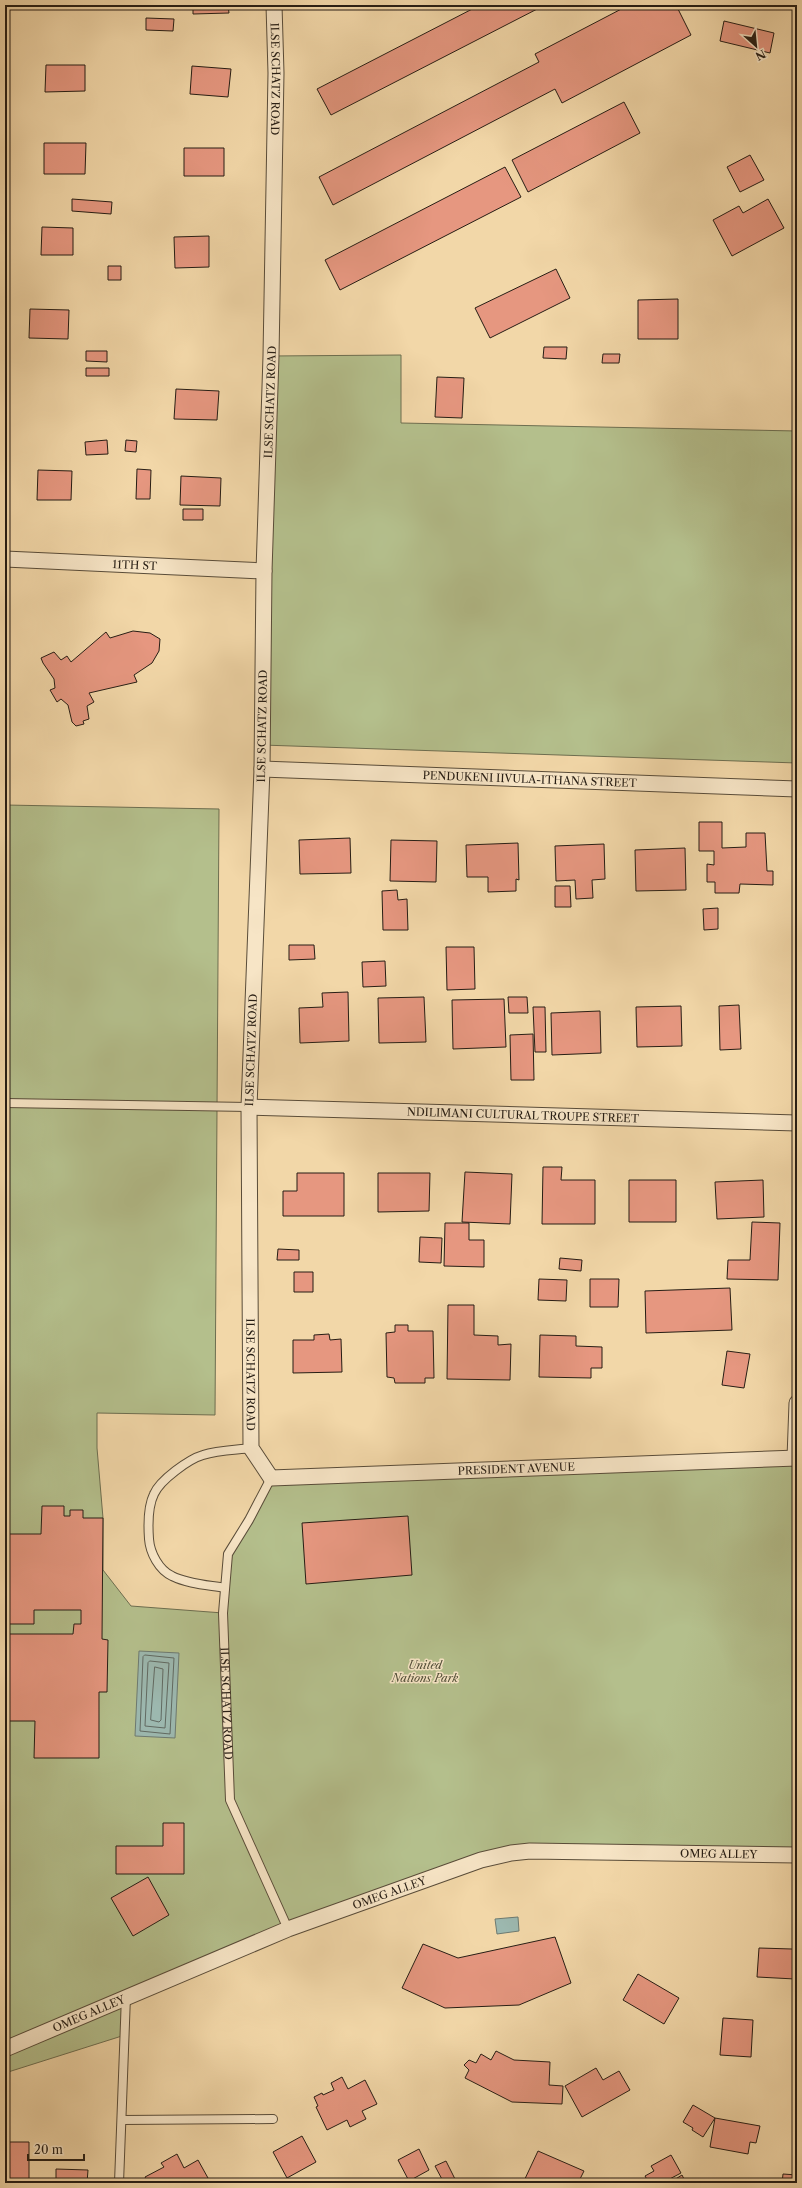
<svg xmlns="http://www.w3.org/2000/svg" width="802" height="2188" viewBox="0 0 802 2188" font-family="'Libre Caslon Text',serif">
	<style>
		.green { fill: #b4bf8c; stroke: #6d6e50 }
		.water { fill: #9cb8af; stroke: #6d7a71 }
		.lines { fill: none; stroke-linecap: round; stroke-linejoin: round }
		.shore { stroke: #616a62; stroke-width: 1 }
		.building { fill: #e69780; stroke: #261d14 }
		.service-casing { stroke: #594c39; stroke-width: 10 }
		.minor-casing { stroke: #594c39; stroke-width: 17 }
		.service { stroke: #f7e5c6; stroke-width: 8 }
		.minor { stroke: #f7e5c6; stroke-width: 15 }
		.labels { text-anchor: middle; stroke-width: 3; stroke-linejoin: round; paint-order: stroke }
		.street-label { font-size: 11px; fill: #261d14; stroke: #f7e5c6 }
		.park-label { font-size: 11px; font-style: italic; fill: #514e38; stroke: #f7e5c6 }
	</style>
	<rect width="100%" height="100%" fill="#f2d7a8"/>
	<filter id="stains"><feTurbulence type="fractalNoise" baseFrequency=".005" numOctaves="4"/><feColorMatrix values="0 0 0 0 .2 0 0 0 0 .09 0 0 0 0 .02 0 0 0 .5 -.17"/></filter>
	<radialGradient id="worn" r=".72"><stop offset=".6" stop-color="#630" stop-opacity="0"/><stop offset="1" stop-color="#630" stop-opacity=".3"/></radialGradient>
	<!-- green -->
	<path class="green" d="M401,355V423L797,431V763L262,745L271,356Z
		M5,805L219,809L215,1415L97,1413V1448L103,1518V1570L131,1606L223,1613L228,1554L271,1478L797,1458V1857L511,1853L126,1996L125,2035L5,2073Z"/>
	<!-- water -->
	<path class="water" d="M139,1651L179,1653L175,1738L135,1736Z
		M518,1917L519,1931L497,1934L495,1919Z"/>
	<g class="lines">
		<!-- shore -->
		<path class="shore" d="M145,1655L174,1658L170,1734L140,1731L143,1657Z
			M150,1661L169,1663L165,1728L145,1726L148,1663Z
			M155,1667L163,1669L161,1720L159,1722L151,1720Z"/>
	</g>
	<!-- building -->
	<path class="building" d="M49,5H80L79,9L49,8Z
		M193,5H228L229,13L193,14Z
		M480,5L543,6L331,115L317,89Z
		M629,5H676L691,35L562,103L555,89L333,205L319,177L539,62L535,54Z
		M146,18L174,19L173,31L146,30Z
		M724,21L774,33L770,53L720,41Z
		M46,65H85V91L45,92Z
		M192,66L231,69L228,97L190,94Z
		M624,102L640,133L528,192L512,160Z
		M44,143H86L85,174H44Z
		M184,148H224V176H184Z
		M750,155L764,180L740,192L727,167Z
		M505,167L521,197L340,290L325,260Z
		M72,199L112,202L111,214L72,211Z
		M768,199L784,228L732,256L713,220L739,206L743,213Z
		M42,227L73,228V255H41Z
		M209,236V267L175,268L174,237Z
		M108,266H121V280H108Z
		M556,269L570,298L490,338L475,308Z
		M678,299V339H638V300Z
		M30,309L69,310L68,339L29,338Z
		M544,347H567L566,359L543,358Z
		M86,351H107V362L86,361Z
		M603,354H620L619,363H602Z
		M86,368H109V376H86Z
		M437,377L464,378L462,418L435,417Z
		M176,389L219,391L217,420L174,419Z
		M107,440L108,454L86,455L85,442Z
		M126,440L137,441L136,452L125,451Z
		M137,469L151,470L150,499H136Z
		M38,470L72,471L71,500H37Z
		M181,476L221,478L220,506L180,505Z
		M183,509H203V520H183Z
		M133,631L150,633L160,639L159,651L152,663L134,675L137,682L89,693L94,702L87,706L89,719L83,721L84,724L76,726L72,722L68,705L61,699L57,702L50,690L55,688L54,679L43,663L41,658L54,652L61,660L67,656L71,662L106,632L110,638Z
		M699,822H722V848L746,847V833H765L767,871H773V885L740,884L739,893H715V882H707V864L714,865V851H699Z
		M350,838L351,873L300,874L299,840Z
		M391,840L437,841L436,882L390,881Z
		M518,843L519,880L516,879V891L488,892V877H467L466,845Z
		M604,844L605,879L592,880L593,898L576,899L575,880L556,881L555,846Z
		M685,848L686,890L636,891L635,850Z
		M555,886H570L571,907H555Z
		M397,890L398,900L407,899L408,930H383L382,891Z
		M718,908V929L704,930L703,909Z
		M289,945H314L315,959L289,960Z
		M446,947H474L475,989L447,990Z
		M385,961L386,986L363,987L362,962Z
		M348,992L349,1041L300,1043L299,1008L323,1007L322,993Z
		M424,997L426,1042L379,1043L378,998Z
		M508,997H527L528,1013H509Z
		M504,999L506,1047L453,1049L452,1000Z
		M739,1005L741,1049L720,1050L719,1006Z
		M681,1006L682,1046L637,1047L636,1007Z
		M533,1007H545L546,1052H535Z
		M600,1011L601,1053L552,1055L551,1013Z
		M533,1034L534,1080H511L510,1035Z
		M543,1167H562L561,1180H595V1224H542Z
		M465,1172L512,1174L510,1224L462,1222Z
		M297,1173H344V1216H283V1191H297Z
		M378,1173H430L429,1211L378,1212Z
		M629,1180H676V1222H629Z
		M763,1180L764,1217L717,1219L715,1182Z
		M752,1222L780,1223L778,1280L727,1279L728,1260H750Z
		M445,1223H469V1240H484V1267L444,1266Z
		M420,1237L442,1238L441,1263L419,1262Z
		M278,1249L299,1250V1260H277Z
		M560,1258L582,1260L581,1271L559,1269Z
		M294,1272H313V1292H294Z
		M539,1279L567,1280L566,1301L538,1300Z
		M590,1279H619L618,1307H590Z
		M730,1288L732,1330L646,1333L645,1291Z
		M448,1305H474V1335L498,1336V1345L511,1344L510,1380L447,1379Z
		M395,1325H408V1331H433L434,1378H425V1383H395L394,1378L387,1377L386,1333L395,1332Z
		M329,1334L330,1340L341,1339L342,1372L293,1373V1340H314V1335Z
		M540,1335L576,1336V1346L602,1347V1368H591V1378L539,1377Z
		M727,1351L750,1354L744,1388L722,1385Z
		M42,1506H64V1516H70V1510H83V1518H103L102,1639L108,1640L107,1692H99V1758H34L35,1721H5V1634H73L74,1624H81V1610H34V1624H5V1534H41Z
		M408,1516L412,1575L306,1584L302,1523Z
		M163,1823H184V1874H116V1846H163Z
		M148,1877L169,1915L133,1936L111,1898Z
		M555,1937L571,1983L519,2005L445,2008L402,1988L423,1944L458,1958Z
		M797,1947V1981L795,1979L757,1977L759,1948L792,1949Z
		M638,1974L679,1998L664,2024L623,2000Z
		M723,2018L753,2020L751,2057L720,2055Z
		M496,2051L514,2060L550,2062L549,2085L563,2086L562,2104L512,2102L465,2078L469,2070L464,2065L469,2060L476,2063L481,2054L491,2060Z
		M596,2068L603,2080L619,2071L630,2090L582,2117L565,2086Z
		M342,2077L348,2089L365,2080L377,2104L362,2111L366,2119L350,2127L347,2120L327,2130L316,2107L318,2106L314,2097L322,2093L323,2095L334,2090L331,2083Z
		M693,2105L715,2118L703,2137L692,2130L693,2128L683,2122Z
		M715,2118L760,2126L756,2143L750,2142L748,2154L710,2147Z
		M302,2136L316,2162L287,2178L273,2152Z
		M5,2142H29V2183H5Z
		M419,2149L429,2170L409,2181L398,2160Z
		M538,2151L584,2171L578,2183H523Z
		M177,2154L184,2168L198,2160L208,2178L199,2183H148L145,2177L164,2167L161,2163Z
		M671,2155L681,2173L662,2183H649L645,2176L654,2171L651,2166Z
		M446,2161L457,2183H444L435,2166Z
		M56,2169L88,2170L87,2183H56Z
		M783,2174L797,2175V2183H782Z
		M682,2175L686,2183H669Z"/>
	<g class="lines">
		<defs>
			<g id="service">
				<path d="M5,1103L249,1107"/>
				<path id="s1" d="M271,1478L249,1520L228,1554L223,1613L230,1800L288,1929"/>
				<path d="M225,1588C208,1585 188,1584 172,1576C159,1570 150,1553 149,1539C148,1525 148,1506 154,1494C160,1480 189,1459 203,1455C218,1450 236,1450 251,1448"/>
				<path d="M122,2120L273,2119"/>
				<path d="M119,2183L126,1996"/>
			</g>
			<g id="minor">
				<path id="s2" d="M274,5L276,73L271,356L264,571L262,769L249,1107L251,1448L271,1478L797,1458"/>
				<path id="s3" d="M5,559L264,571"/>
				<path id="s4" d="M262,769L797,789"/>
				<path id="s5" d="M249,1107L797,1123"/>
				<path d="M795,1458L797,1403"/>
				<path id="s6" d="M5,2049L288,1929L481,1860L511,1853L530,1851L797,1855"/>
			</g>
		</defs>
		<!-- service casing -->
		<use href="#service" class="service-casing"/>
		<!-- minor casing -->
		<use href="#minor" class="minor-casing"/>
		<!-- service -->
		<use href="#service" class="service"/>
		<!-- minor -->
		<use href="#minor" class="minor"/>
	</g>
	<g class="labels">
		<!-- street labels -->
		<g class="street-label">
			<text dy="4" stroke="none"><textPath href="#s2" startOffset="74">ILSE SCHATZ ROAD</textPath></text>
			<text transform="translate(270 402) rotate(-88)" y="4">ILSE SCHATZ ROAD</text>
			<text dy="4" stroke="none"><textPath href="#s3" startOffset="130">11TH ST</textPath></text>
			<text transform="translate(262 726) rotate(-89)" y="4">ILSE SCHATZ ROAD</text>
			<text dy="4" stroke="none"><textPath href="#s4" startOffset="268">PENDUKENI IIVULA-ITHANA STREET</textPath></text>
			<text transform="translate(251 1050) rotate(-88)" y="4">ILSE SCHATZ ROAD</text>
			<text dy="4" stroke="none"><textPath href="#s5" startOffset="274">NDILIMANI CULTURAL TROUPE STREET</textPath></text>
			<text dy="4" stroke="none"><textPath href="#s2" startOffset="1370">ILSE SCHATZ ROAD</textPath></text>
			<text dy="4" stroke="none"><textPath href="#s2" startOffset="1725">PRESIDENT AVENUE</textPath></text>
			<text dy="4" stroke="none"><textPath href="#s1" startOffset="237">ILSE SCHATZ ROAD</textPath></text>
			<text dy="4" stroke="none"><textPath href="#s6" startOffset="751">OMEG ALLEY</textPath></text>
			<text dy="4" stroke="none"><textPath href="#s6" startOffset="415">OMEG ALLEY</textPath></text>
			<text dy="4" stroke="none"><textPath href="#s6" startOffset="91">OMEG ALLEY</textPath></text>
		</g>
		<!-- park labels -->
		<g class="park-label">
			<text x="425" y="1669">United<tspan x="425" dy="13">Nations Park</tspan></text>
		</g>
	</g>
	<!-- margin -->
	<rect width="802" height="2188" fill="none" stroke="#f2d7a8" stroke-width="20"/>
	<rect x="6" y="6" width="790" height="2176" fill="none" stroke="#261d14" stroke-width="2"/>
	<rect x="10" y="10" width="782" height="2168" fill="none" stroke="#261d14"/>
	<!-- north arrow -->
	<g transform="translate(756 46) rotate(153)" stroke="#f7e5c6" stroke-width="3" paint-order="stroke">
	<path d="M0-3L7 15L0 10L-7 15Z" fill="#261d14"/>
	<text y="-6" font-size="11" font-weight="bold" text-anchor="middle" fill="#261d14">N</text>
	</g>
	<!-- scale -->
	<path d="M28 2154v6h56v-6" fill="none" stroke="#261d14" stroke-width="2"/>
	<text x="34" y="2154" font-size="12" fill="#261d14" stroke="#f7e5c6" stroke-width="3" paint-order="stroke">20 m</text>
	<rect width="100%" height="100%" filter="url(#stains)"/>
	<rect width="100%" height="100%" fill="url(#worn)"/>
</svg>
